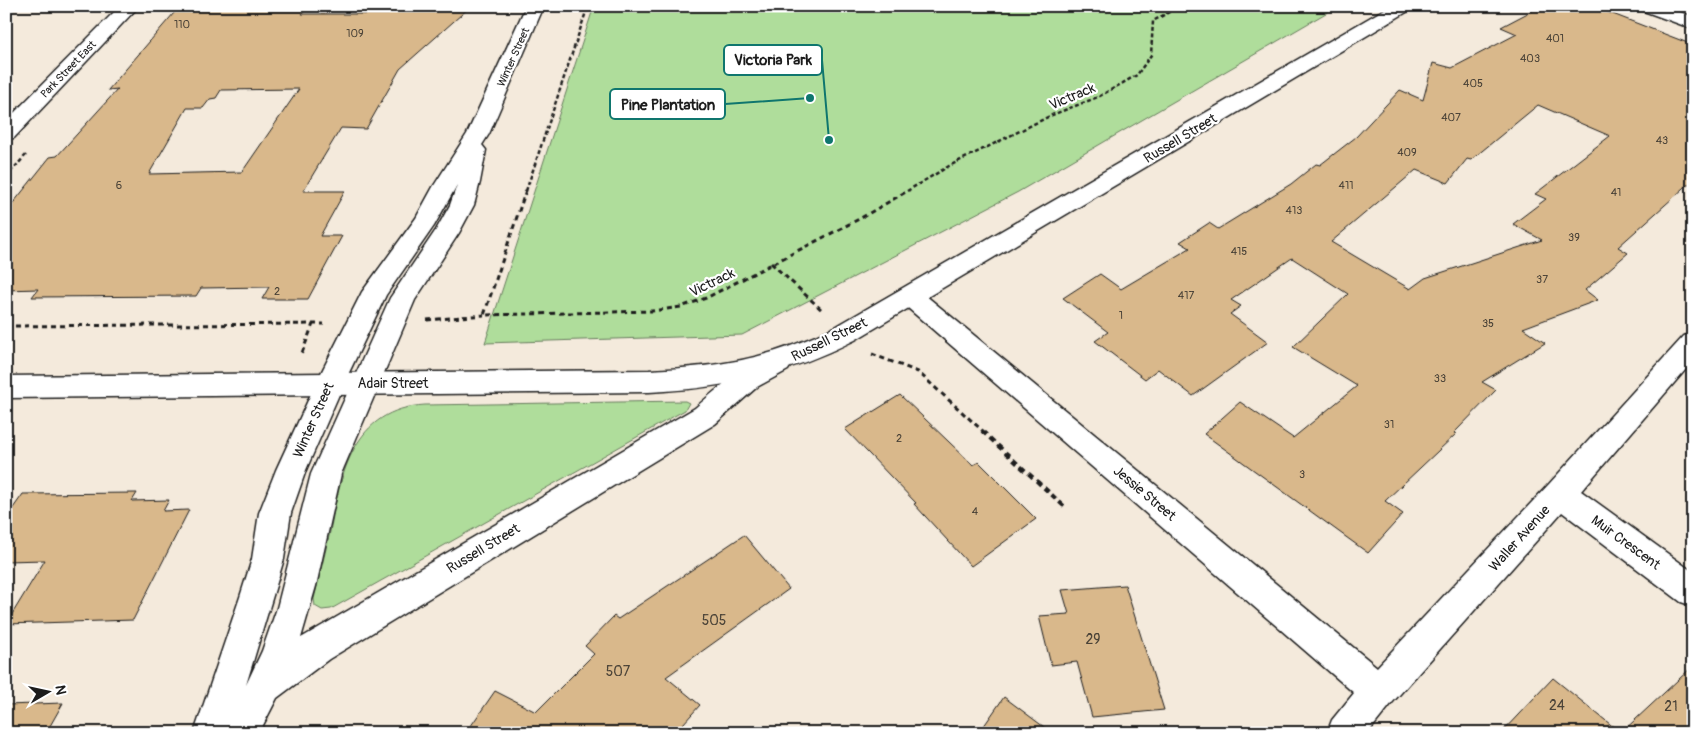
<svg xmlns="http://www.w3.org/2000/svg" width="1699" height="739" viewBox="0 0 1699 739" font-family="Pangolin,sans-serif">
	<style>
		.green { fill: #afdd9b; stroke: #667c5c }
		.building { fill: #d9b88b; stroke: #1c1c1c; fill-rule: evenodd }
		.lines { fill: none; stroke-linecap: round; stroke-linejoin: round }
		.minor-casing { stroke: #1c1c1c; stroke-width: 3 }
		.tertiary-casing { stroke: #1c1c1c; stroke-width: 3 }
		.path-far2 { stroke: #1c1c1c; stroke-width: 2.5; stroke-dasharray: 4 2.5; stroke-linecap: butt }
		.path-far1 { stroke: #1c1c1c; stroke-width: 3; stroke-dasharray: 5 4; stroke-linecap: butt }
		.path { stroke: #1c1c1c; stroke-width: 4; stroke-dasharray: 6 4.5; stroke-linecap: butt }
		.minor { fill: #fff; fill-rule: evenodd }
		.tertiary { fill: #fff; fill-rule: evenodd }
		.labels { text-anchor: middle; stroke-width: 4.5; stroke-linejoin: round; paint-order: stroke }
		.number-label { font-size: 11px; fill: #4b4338 }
		.far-street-label { font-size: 11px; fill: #1c1c1c; stroke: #fff }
		.street-label { font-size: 14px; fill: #1c1c1c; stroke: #fff }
		.near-number-label { font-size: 14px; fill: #4b4338 }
		.leader { fill: none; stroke: #0f766e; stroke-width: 2 }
		.callout-dot { fill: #0f766e; stroke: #fff; stroke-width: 2 }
		.callout { fill: #fff; stroke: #0f766e; stroke-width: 2 }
		.callout-label { font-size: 15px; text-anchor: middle; font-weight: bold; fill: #1c1c1c }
	</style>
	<rect width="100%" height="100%" fill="#f4eadc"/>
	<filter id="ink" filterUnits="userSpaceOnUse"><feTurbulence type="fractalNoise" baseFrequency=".02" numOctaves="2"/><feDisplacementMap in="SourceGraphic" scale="10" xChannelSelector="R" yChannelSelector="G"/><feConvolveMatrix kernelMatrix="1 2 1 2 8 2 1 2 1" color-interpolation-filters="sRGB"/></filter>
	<g filter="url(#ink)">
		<!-- green -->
		<path class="green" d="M594,6H1338L1018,192L742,335L485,343Z
			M685,401L689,403L685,410L331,609L322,610L315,606L314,599C319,577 325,554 330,532C341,473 353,409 425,405Z"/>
		<!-- building -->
		<path class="building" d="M180,6H308L302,14H389L391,11H404L407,6H471L400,69L366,129L341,128L303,191H345L320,236H342L308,299H262L269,287L201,288L196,296L32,297L38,289L6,290V212L50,157L57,156L118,89L108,90ZM299,89L242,172L149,174L187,108H203L210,99L216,98L221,90Z
			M1541,6H1592L1693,45V180L1618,247L1628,253L1585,290L1598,300L1523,328L1545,343L1482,382L1496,390L1454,433L1456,434L1385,501L1403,514L1368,553L1204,434L1240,402L1293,438L1357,386L1293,347L1348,294L1292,258L1231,300L1241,306L1230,314L1268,342L1193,396L1158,369L1145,379L1095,341L1108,332L1063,298L1100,274L1121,289L1190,248L1180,242L1209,223L1218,229L1291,184L1316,164L1320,165L1356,137L1400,90L1423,100L1433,63L1452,68L1517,34L1501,27ZM1538,105L1610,136L1535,194L1546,199L1513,224L1542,240L1425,278L1410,289L1331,242L1416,170L1448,183L1467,159L1471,160Z
			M900,395L973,465L979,462L1036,519L971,566L914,504L916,503L845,429Z
			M137,493L132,501L169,500L163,511L189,510L133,620L6,624L45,560L6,561V518L23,494Z
			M744,535L789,589L666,677L700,705L675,733H466L495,691L536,712L594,654L585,646L614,616L618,619Z
			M1125,585L1164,710L1092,717L1077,662L1051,665L1039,616L1069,614L1062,590Z
			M1693,666V733H1501L1553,678L1621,733Z
			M1004,697L1052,733H979Z
			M63,703L46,733H6V705Z"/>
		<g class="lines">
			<defs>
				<path id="minor" d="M120,6H139L14,138L6,139V121Z
					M526,6H544L489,134L482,145L486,150L480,182L474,205L459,233L415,300L341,474L316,586L301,638L695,408C714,392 752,357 776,353C780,353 784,355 788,356L792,363L788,370L757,387L715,424L329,659L277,698L259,733H194L240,597L252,559L259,513L276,470L316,383L362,292L416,218L433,187L467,134ZM457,185L450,205L436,230L390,298L311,474L277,608L262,651L246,685L284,559L291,513L306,470L344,383L386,295L434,226Z
					M1638,6H1665L1693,17V29L1641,10Z
					M910,287L919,290L1377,667L1549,484L1684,336L1693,333V361L1581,491L1693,572V606L1681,602L1562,512L1392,703L1368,733H1327L1332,720L1354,693L901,302L897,296L901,290Z"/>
				<path id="tertiary" d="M1390,6H1413L1410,10L855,340C785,375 727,388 649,392L6,398V376L649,370C722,367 770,359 837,326Z"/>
			</defs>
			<!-- minor casing -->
			<use href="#minor" class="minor-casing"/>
			<!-- tertiary casing -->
			<use href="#tertiary" class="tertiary-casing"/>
			<!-- path-far2 -->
			<path class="path-far2" d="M6,177L26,155
				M526,191L588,6
				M907,191L949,166L1052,115L1098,97L1137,75L1151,55L1153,21L1180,6"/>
			<!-- path-far1 -->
			<path class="path-far1" d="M526,190L484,315L652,311L681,307L706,298L861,218L909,190
				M771,263L823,311
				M427,320L484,315
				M6,326L324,324
				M302,353L313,324
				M872,354L918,372L984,432"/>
			<!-- path -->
			<path class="path" d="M982,431L1065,507"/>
			<!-- minor -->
			<use href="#minor" class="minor"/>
			<!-- tertiary -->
			<use href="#tertiary" class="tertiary"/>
		</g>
	</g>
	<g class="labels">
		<!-- number labels -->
		<g class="number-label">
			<text x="182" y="28">110</text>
			<text x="355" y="37">109</text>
			<text x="1555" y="42">401</text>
			<text x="1530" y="62">403</text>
			<text x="1473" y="87">405</text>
			<text x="1451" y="121">407</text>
			<text x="1662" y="144">43</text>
			<text x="1407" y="156">409</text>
			<text x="119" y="189">6</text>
			<text x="1346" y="189">411</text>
			<text x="1616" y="196">41</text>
			<text x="1294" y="214">413</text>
			<text x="1574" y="241">39</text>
			<text x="1239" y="255">415</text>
			<text x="1542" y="283">37</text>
			<text x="277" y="295">2</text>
			<text x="1186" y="299">417</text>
			<text x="1121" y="319">1</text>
			<text x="1488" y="327">35</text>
			<text x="1440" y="382">33</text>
			<text x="1389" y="428">31</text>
			<text x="899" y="442">2</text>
			<text x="1302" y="478">3</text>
			<text x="975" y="515">4</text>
		</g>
		<!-- far-street labels -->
		<g class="far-street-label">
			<text transform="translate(513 57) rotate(-66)" y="4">Winter Street</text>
			<text transform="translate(68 69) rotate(-46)" y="4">Park Street East</text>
		</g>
		<!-- street labels -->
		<g class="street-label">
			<text transform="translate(1072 96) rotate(-23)" y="5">Victrack</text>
			<text transform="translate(1180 138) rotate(-31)" y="5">Russell Street</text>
			<text transform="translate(712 282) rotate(-26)" y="5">Victrack</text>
			<text transform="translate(829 339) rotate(-26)" y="5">Russell Street</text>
			<text x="393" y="388">Adair Street</text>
			<text transform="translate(313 420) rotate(-66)" y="5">Winter Street</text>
			<text transform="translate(1145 493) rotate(40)" y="5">Jessie Street</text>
			<text transform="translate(1519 538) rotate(-48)" y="5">Waller Avenue</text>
			<text transform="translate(1626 542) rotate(36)" y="5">Muir Crescent</text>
			<text transform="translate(483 548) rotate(-31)" y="5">Russell Street</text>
		</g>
		<!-- near-number labels -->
		<g class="near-number-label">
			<text x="714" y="625">505</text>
			<text x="1093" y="644">29</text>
			<text x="618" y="676">507</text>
			<text x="1557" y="710">24</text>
			<text x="1671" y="711">21</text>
		</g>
	</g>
	<!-- callouts -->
	<path class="leader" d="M829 140L822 60M810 98L725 104"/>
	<g class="callout-dot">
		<circle cx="829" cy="140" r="5"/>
		<circle cx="810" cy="98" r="5"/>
	</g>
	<g class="callout">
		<rect x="724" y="45" width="98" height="30" rx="5"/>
		<rect x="610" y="89" width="115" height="30" rx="5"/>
	</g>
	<g class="callout-label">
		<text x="773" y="65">Victoria Park</text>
		<text x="668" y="110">Pine Plantation</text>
	</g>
	<!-- margin -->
	<rect width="1699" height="739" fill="none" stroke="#fff" stroke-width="25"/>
	<rect x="12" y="12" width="1674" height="714" fill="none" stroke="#1c1c1c" stroke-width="2" filter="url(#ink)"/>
	<!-- north arrow -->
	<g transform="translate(48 692) rotate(81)" stroke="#ffffff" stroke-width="4" paint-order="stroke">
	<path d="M0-4L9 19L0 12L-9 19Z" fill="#1c1c1c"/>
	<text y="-8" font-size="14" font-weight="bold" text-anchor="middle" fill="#1c1c1c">N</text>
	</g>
</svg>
